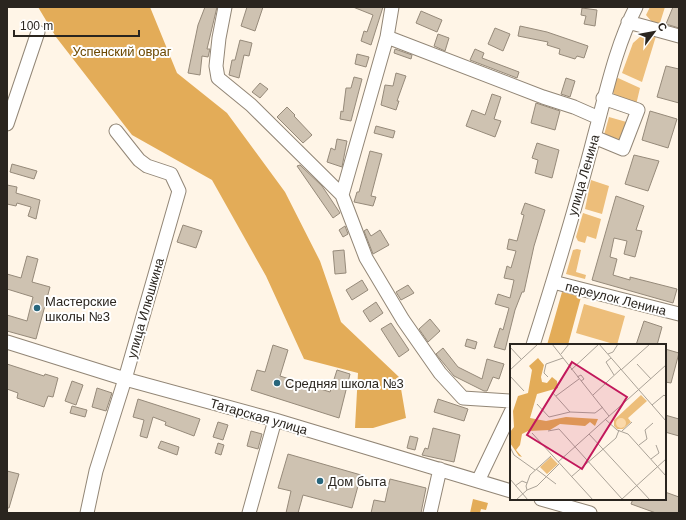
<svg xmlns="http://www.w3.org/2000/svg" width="686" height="520" viewBox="0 0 686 520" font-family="Helvetica,sans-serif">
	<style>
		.green { fill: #edbe7a }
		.forest { fill: #e3ac58 }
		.building { fill: #cec2b1; stroke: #968a7a }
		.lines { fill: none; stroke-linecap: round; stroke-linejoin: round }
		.minor-casing { stroke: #928676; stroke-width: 15 }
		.minor { stroke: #fff; stroke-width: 13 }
		.poi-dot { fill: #28667c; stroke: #fff; stroke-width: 1.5 }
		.labels { text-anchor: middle; stroke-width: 4; stroke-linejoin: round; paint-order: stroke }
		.park-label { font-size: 13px; fill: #6c4801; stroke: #fff }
		.street-label { font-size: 13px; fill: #2a251f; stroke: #fff }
		.poi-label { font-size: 13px; fill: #2a251f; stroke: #fff; text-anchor: start }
		.inset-road { fill: none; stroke: #aaa297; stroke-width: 1 }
		.view { fill: #c2185b; fill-opacity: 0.15; stroke: #c2185b; stroke-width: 2 }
		.inset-edge { fill: none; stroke: #2a251f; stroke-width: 2 }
	</style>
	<rect width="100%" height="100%" fill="#fff5e7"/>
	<!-- green -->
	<path class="green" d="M650,7H665L659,26L652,22L646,15Z
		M641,36H656L642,82L622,73L633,43Z
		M618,78L640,88L636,105L615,99L613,91L614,80Z
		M609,117L630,123L622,140L604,135Z
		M591,180L609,186L602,214L585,209Z
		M583,213L601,219L596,239L587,236L585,243L578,241L576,237Z
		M577,249L581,250L576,272L586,275L585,279L566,274L573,250Z
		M584,304L625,316L617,345L576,333Z"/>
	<!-- forest -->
	<path class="forest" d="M38,7H150L177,73L227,113L285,192L320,261L341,322L399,377L406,418L373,428H355L358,373L304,359L266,276L212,180L132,135L56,37Z
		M562,292L581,297L568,345H547Z
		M473,499L488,503L486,510L481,509L480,513H470Z"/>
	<!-- building -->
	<path class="building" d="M205,7H217L207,49H210L208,57L202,56L200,75L188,73L198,25Z
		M247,7H263L255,31L241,26Z
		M353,7H383L371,45L361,41L364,31L367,32L373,15Z
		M673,7H679V28L666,24Z
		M582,8L597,10L595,26L584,24L586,16L581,15Z
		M421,11L442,20L437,32L416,23Z
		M520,26L547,32L588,46L584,58L577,56L575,59L559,54L560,49L547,45L548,42L518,36Z
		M495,28L510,34L503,51L488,44Z
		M438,34L449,38L445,51L434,46Z
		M240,40L252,43L249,56L244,55L239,78L229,75L232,60H235Z
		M395,49L412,55L411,59L394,53Z
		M475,49L484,53L482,58L519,72L517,78L470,60Z
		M357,54L369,57L366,67L355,64Z
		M666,66L679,69V103L657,97Z
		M396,73L406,76L397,101H399L396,110L381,105L385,85L393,86Z
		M354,77L362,79L351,121L340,119L341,111L343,112L346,88H351Z
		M566,78L575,81L570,97L561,94Z
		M260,83L268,89L260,98L252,92Z
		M492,94L501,97L494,119L501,121L495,137L466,126L472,110L485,115Z
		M536,103L560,111L555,130L531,123Z
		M287,107L295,115L294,116L312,135L303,143L277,117Z
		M650,111L677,119L668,148L642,140Z
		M376,126L395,131L393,138L374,133Z
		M337,139L347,141L342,167L327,162L331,148L335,150Z
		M537,143L559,150L552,178L535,173L538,160L532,158Z
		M370,151L382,154L371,196L376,197L373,206L354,202L357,192H359Z
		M634,155L659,161L648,191L625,184Z
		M12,164L37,171L34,179L10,172Z
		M300,165L322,186L340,213L333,218L297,166Z
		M7,185L17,187L16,193L40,200L36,219L28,216L31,207L17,203L16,206L7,204Z
		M616,196L644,206L636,230L642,231L635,257L624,254L627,241L614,238L610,257L617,259L613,275L630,280V277L677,289L673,303L592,280Z
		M525,203L545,210L534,246L524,292H522L515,310L505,350L494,347L500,328L503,330L509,308L495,304L498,294L510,298L514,280L504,278L507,266L511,268L516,251L507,249L509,239L517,241L524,215L521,214Z
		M183,225L202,231L196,248L177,242Z
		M345,226L348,234L343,237L339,230Z
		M367,229L371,236L380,230L389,245L373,254L364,231Z
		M344,250L346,273L335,274L333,251Z
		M27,256L38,259L32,282L50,287L36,339L7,331V315L27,321L33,297L7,289V274L21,278Z
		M362,280L368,290L352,300L346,290Z
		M408,285L414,293L401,300L396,292Z
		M376,302L383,313L370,322L363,311Z
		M430,319L440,331L428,342L419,329Z
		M644,321L662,327L657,345H636Z
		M391,323L409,350L399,357L381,329Z
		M467,339L477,342L475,349L465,346Z
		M273,345L288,350L280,376L330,392L337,370L350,374L339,418L251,390L257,370L265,372Z
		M443,348L458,367L482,379L487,359L504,364L499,379L493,377L487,391H484L454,376L436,354Z
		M665,349L679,353L671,383L665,382Z
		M7,364L44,376L45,374L58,378L53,397L48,396L44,407L17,398L18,393L7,389Z
		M72,381L83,385L76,405L65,401Z
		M97,388L112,393L106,411L92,407Z
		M138,399L200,419L194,436L165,425L166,422L153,417L147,438L140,436L144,420L133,417Z
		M438,399L468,409L464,421L434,412Z
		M72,406L87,410L85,417L70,413Z
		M665,415L679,419V436L665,432Z
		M218,422L228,425L223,440L213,437Z
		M433,428L460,435L454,462L422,455L425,448L428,449Z
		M251,431L262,434L258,449L247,446Z
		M410,436L418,438L415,450L407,448Z
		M161,441L179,447L177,455L158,448Z
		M218,443L224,445L221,455L215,453Z
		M288,454L361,475L352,508L303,495L298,513H286L291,491L278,488Z
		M7,471L19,474L9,508H7Z
		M390,479L426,488L421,513H371L374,500L385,502Z
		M665,492L679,497V513H656L631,504L633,499H665Z"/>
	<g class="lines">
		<defs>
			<path id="minor" d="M225,7L219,38L216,66L218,78L251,105L342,195
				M392,7L387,37L342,195L366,258L403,320L440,373L463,398L511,401
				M628,22L679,36
				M387,37L543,97L574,107L599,118
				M7,124L38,32
				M594,137L623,149L638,110L603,98
				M553,282L679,314
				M7,342L125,379L275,420L511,491
				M533,345C555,276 576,207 594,137C606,94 615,48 636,7
				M478,481L511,412
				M541,499L590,513
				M87,513L96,471L125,379L179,191L171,174L147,166L139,160L116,131
				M249,513L275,420
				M430,513L440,469"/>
		</defs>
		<!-- minor casing -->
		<use href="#minor" class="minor-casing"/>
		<!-- minor -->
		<use href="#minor" class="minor"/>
	</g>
	<!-- markers -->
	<g class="poi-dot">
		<circle cx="37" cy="308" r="4"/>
		<circle cx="277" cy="383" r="4"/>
		<circle cx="320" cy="481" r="4"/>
	</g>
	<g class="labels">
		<!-- park labels -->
		<g class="park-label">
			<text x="122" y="56">Успенский овраг</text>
		</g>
		<!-- street labels -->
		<g class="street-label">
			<text transform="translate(583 175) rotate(-74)" y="5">улица Ленина</text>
			<text transform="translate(616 298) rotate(14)" y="5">переулок Ленина</text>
			<text transform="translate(145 308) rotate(-74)" y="5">улица Илюшкина</text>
			<text transform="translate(259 416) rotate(16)" y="5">Татарская улица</text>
		</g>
		<!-- poi labels -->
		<g class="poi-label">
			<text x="45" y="306">Мастерские<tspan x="45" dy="15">школы №3</tspan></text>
			<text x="285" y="388">Средняя школа №3</text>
			<text x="328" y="486">Дом быта</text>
		</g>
	</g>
	<!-- overview -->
	<g transform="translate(510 344)">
		<rect width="156" height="156" fill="#fff5e7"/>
		<path d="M131,51L137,57L118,74L121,78L113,85H107L104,82V76ZM41,113L48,120L37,130L30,123Z" fill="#edbe7a"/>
		<path d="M28,14L34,21L31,33L32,38L37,39L42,33L47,37L48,44L27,50L20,74L36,77L56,73L88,75L85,82L80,78L75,82L50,80L40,86L18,87L12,90L10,101L6,106L12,113L9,112L0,99V88L4,83L3,67L8,52L18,49L22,26L19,22Z" fill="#e3ac58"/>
		<path d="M106 79a5 5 0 1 1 10 0a5 5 0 1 1-10 0Z" fill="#fbd9aa"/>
		<path class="inset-road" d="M42,0L99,72M89,0L156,77M0,3L11,15M51,10L59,0M98,10L103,8L108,0M101,14L96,18L104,31M127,20L141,35M0,26L28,0M61,26L89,0M111,26L140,0M0,32L14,47M38,33L34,29L36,20L53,14M67,33L71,31L74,35L71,37M42,48L60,68L85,69L93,63M83,51L111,25M46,52L69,35M27,60L39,73L60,68M142,61L154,51L156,53M95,75L107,86L118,90L156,132M38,87L49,85L112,155M112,87L122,78M22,89L83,156M79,90L140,156M129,101L137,95L135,86L143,79M0,103L4,111L25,126M141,115L149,109L146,101M48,118L156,21M26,125L46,140M61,133L106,94L109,86M0,135L18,156M5,142L12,137L17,139M17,146L16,142L20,131L41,112M112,155L156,115M6,156L17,146L27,142L49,120"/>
		<path class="view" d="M62,18L117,53L72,125L17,91Z"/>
		<rect width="156" height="156" class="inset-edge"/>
	</g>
	<!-- border -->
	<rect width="686" height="520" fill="none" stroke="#2a251f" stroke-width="16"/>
	<!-- north arrow -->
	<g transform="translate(654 32) rotate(58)" stroke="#ffffff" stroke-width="3" paint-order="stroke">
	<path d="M0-3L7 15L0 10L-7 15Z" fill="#2a251f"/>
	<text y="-6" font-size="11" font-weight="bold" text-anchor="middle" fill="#2a251f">С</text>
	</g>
	<!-- scale -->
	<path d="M14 30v6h125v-6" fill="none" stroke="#2a251f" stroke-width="2"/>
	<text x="20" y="30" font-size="12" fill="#2a251f" stroke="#ffffff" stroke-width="3" paint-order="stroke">100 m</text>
</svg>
